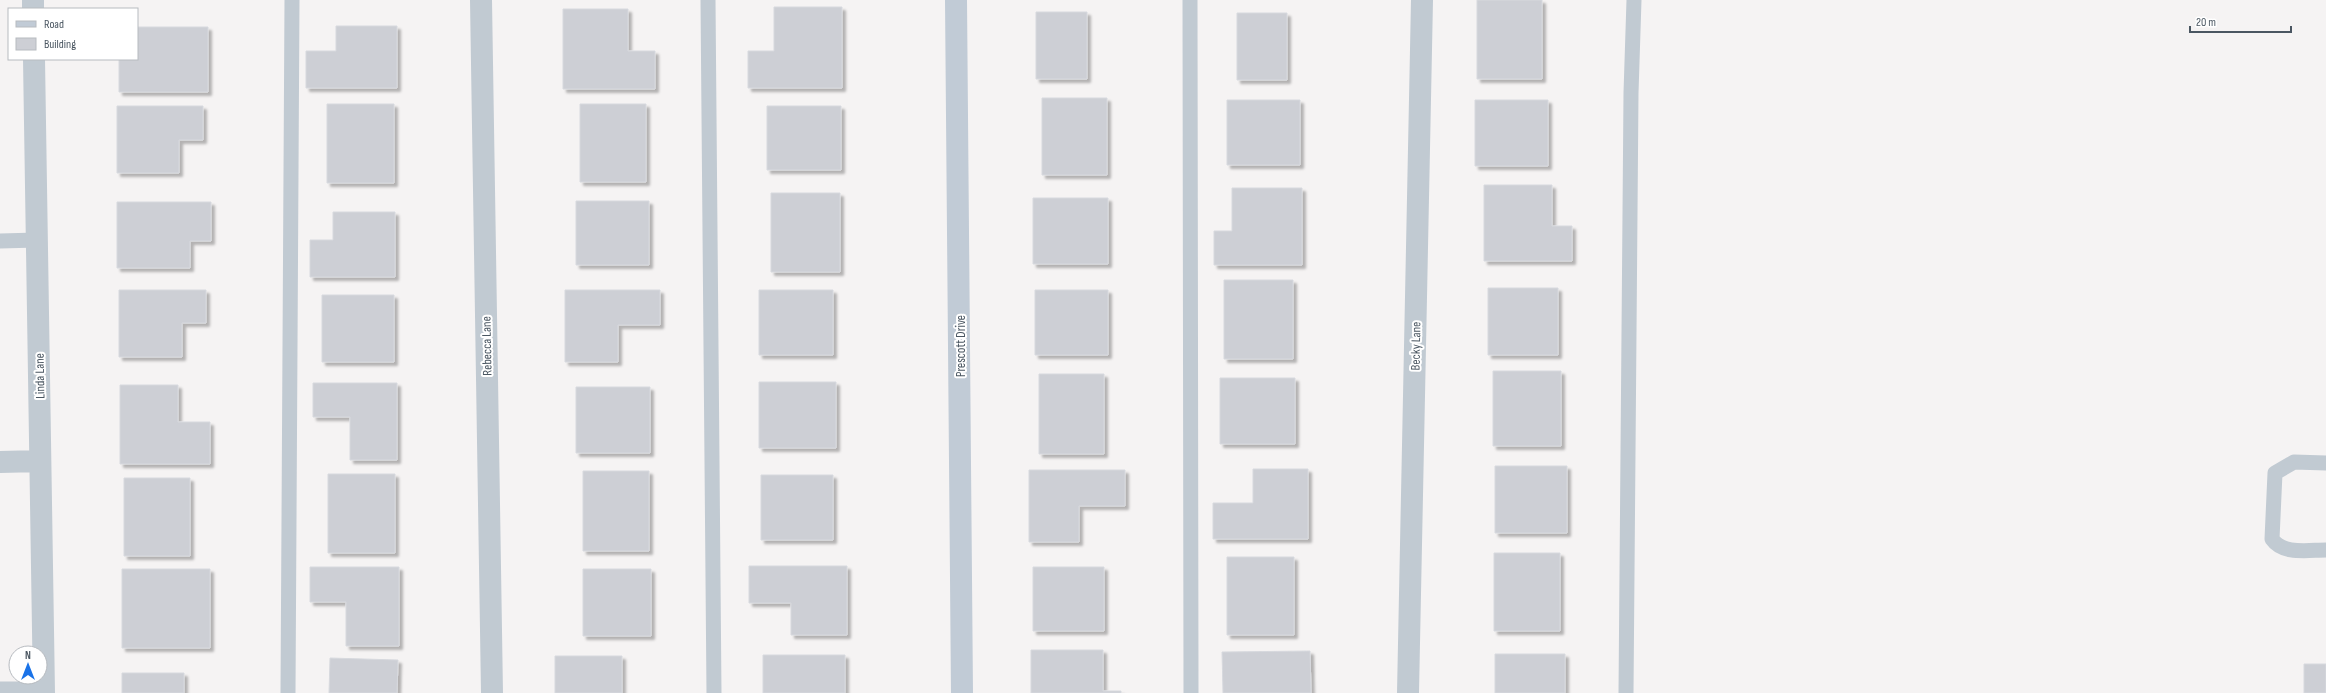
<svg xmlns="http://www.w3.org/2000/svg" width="2326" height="693" viewBox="0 0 2326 693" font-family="'Sofia Sans Condensed',sans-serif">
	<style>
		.building { fill: #cdcfd5; stroke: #d7d9de; filter: url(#shadow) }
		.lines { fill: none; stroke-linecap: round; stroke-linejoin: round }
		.lane { stroke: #c1cad2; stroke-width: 15 }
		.street { stroke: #c1cad2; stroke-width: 22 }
		.secondary { stroke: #c1cbd6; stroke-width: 22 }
		.labels { text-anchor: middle; stroke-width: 4; stroke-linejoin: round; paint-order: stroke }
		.street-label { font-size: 13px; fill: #4a5661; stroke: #fff }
	</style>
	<defs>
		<filter id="shadow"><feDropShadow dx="3.5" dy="3.5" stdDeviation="1" flood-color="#0004"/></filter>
	</defs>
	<rect width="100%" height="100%" fill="#f5f3f3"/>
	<!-- building -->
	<path class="building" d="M1477,0H1542V79H1477Z
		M774,7H842V88H748V51H774Z
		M563,9H628V51H655V89H563Z
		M1036,12H1087V79H1036Z
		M1237,13H1287V80H1237Z
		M336,26H397V88H306V51H336Z
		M137,27H208V92H119V59H137Z
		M1042,98H1107V175H1042Z
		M1227,100H1300V165H1227Z
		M1475,100H1548V166H1475Z
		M327,104H394V183H327Z
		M580,104H646V182H580Z
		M117,106H203V140H179V173H117Z
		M767,106H841V170H767Z
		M1484,185H1552V226H1572V261H1484Z
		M1232,188H1302V265H1214V231H1232Z
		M771,193H840V272H771Z
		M1033,198H1108V264H1033Z
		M576,201H649V265H576Z
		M117,202H211V241H190V268H117Z
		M333,212H395V277H310V240H333Z
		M1224,280H1293V359H1224Z
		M1488,288H1558V355H1488Z
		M119,290H206V323H182V357H119Z
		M565,290H660V325H618V362H565Z
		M759,290H833V355H759Z
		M1035,290H1108V355H1035Z
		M322,295H394V362H322Z
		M1493,371H1561V446H1493Z
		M1039,374H1104V454H1039Z
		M1220,378H1295V444H1220Z
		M759,382H836V448H759Z
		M313,383H397V460H350V417H313Z
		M120,385H178V422H210V464H120Z
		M576,387H650V453H576Z
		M1495,466H1567V533H1495Z
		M1253,469H1308V539H1213V503H1253Z
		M1029,470H1125V506H1079V542H1029Z
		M583,471H649V551H583Z
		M328,474H395V553H328Z
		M761,475H833V540H761Z
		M124,478H190V556H124Z
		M1494,553H1560V631H1494Z
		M1227,557H1294V635H1227Z
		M749,566H847V635H791V603H749Z
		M310,567H399V646H346V602H310Z
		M1033,567H1104V631H1033Z
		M122,569H210V648H122Z
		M583,569H651V636H583Z
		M1031,650H1103V691H1121V693H1031Z
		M1310,651L1311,693H1223L1222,652Z
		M1495,654H1565V693H1495Z
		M763,655H845V693H763Z
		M555,656H622V693H555Z
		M330,658L398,660L397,693H329Z
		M2304,664H2326V693H2304Z
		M122,673H184V693H122Z"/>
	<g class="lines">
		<!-- lane -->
		<path class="lane" d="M708,0L714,693
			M1190,0L1191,693
			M0,241L37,240
			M2326,463L2294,462L2275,473L2272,539C2283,555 2308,550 2326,550
			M0,689H44
			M288,693L292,0
			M1626,693L1631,93L1634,0"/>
		<!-- street -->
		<path class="street" d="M33,0V9
			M481,0L492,693
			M34,59L44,693
			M0,462L40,461
			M1408,693L1422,0"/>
		<!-- secondary -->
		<path class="secondary" d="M956,0L962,693"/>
	</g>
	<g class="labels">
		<!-- street labels -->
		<g class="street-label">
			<text transform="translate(486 346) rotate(-91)" y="5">Rebecca Lane</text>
			<text transform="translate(960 346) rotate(-90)" y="5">Prescott Drive</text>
			<text transform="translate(1415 346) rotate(-89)" y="5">Becky Lane</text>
			<text transform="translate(39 376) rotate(-91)" y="5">Linda Lane</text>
		</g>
	</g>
	<!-- legend -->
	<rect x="8" y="8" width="130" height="52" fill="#ffffff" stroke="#b7bbc0"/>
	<rect x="16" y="21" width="20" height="6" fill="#c1cbd6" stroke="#b7bbc0"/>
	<text x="44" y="28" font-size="12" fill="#4a5661">Road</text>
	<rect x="16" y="38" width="20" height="12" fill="#cdcfd5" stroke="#b7bbc0"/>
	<text x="44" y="48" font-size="12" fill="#4a5661">Building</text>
	<!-- north arrow -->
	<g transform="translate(28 665)"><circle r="19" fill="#ffffff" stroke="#b7bbc0"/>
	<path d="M0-3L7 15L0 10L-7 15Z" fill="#1a73e8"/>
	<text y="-6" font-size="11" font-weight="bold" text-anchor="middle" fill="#4a5661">N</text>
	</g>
	<!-- scale -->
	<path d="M2190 26v6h101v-6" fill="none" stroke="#4a5661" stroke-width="2"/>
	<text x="2196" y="26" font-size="12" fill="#4a5661" stroke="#ffffff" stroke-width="3" paint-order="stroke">20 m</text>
</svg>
